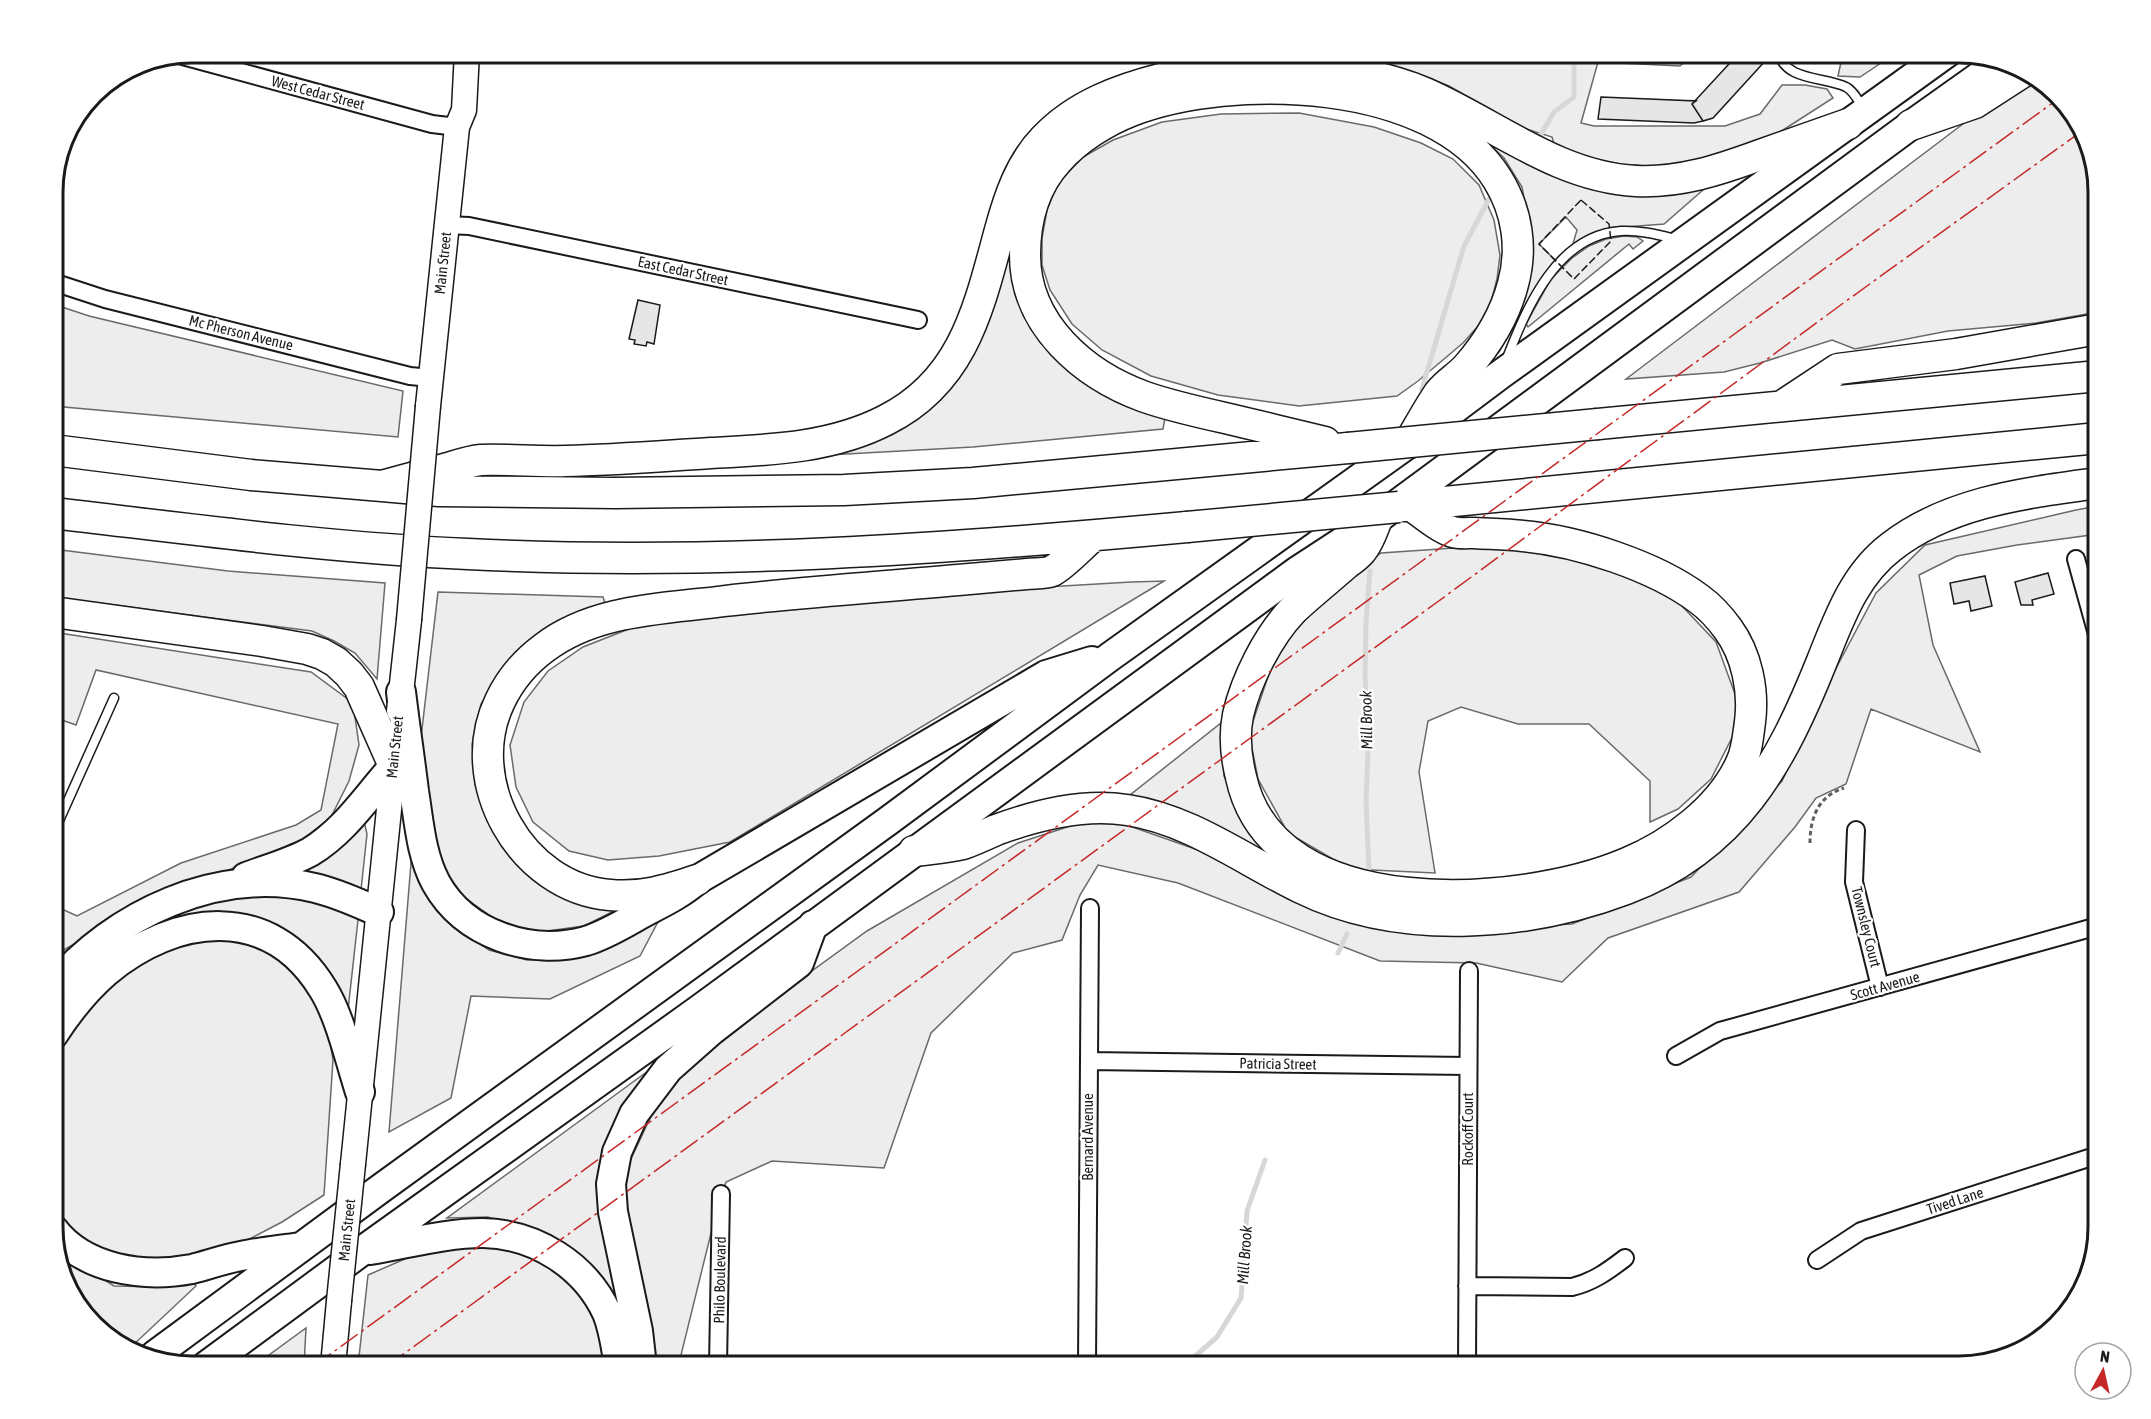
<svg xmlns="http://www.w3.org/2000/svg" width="2151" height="1419" viewBox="0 0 2151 1419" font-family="'Asap Condensed',sans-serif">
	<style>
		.built { fill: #ededed; stroke: #6a6a6a; stroke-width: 1.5 }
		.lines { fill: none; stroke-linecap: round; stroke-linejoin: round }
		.stream { stroke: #d7d7d7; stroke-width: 5 }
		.building { fill: #e6e6e6; stroke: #1a1a1a; stroke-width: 1.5 }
		.service-casing { stroke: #1a1a1a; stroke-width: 11 }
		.minor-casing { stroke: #1a1a1a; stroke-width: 20 }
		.secondary-casing { stroke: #1a1a1a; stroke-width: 27 }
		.trunk-casing { stroke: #1a1a1a; stroke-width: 32 }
		.motorway-casing { stroke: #1a1a1a; stroke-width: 33 }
		.path { stroke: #5f5f5f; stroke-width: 3; stroke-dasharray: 4.5 3; stroke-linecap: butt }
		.service { stroke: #fff; stroke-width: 8 }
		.minor { stroke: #fff; stroke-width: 16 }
		.secondary { stroke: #fff; stroke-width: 24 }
		.trunk { stroke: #fff; stroke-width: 28 }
		.motorway { stroke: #fff; stroke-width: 30 }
		.secondary-bridge-casing { stroke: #1a1a1a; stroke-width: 27; stroke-linecap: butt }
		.motorway-bridge-casing { stroke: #1a1a1a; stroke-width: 33; stroke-linecap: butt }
		.secondary-bridge { stroke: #fff; stroke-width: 24 }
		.motorway-bridge { stroke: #fff; stroke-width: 30 }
		.fence { stroke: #1a1a1a; stroke-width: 1.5; stroke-dasharray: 8 3; stroke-linecap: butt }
		.power { stroke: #c62828; stroke-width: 1.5; stroke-dasharray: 21 4.5 3 4.5; stroke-linecap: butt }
		.labels { text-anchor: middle; stroke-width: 4.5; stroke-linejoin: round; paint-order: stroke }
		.street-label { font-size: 15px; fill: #1a1a1a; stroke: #fff }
		.water-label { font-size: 16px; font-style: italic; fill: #1a1a1a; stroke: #fff }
		.rim { fill: none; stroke: #1a1a1a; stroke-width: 3 }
	</style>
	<rect width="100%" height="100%" fill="#fff"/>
	<!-- built -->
	<path class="built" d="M1318,53H1693L1680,66L1598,62L1581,123L1594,126H1725L1760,114L1782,85H1805L1827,89L1833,98L1780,132L1722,157L1688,169L1621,164L1556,151L1552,137L1520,127L1449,86L1416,73Z
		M1843,53V52L1896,53L1860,77L1838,76Z
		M2036,76L2080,123L2098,192V312L2036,323L1948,331L1855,349L1832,340L1760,363L1724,372L1626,379L1984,108Z
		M1299,113L1374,127L1421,143L1453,159L1479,185L1494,220L1500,255L1497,279L1491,302L1479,325L1463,343L1418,381L1397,396L1299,406L1218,395L1151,376L1102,350L1072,324L1050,290L1042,265V238L1047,210L1058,183L1083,157L1113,140L1162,122L1221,114Z
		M1481,136L1701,188L1703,190L1664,224L1613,228L1591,235L1572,247L1577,230L1566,217L1539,244L1556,261L1537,285L1499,352L1479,367L1530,274L1533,247L1522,187L1504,158Z
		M1010,233L1024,308L1165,418L1163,429L973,447L792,457L924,409Z
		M1624,236L1637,237L1643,241L1633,249L1629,244L1528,327L1526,324L1551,279L1572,258L1589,246L1606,239Z
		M53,304L89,316L403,391L398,437L53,406Z
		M2098,506V534L2017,545L1957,556L1919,575L1933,645L1980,752L1871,709L1846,784L1816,798L1795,827L1739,892L1608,938L1562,982L1476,963L1380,961L1178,883L1098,865L1080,895L1062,940L1013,953L931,1033L884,1168L772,1161L726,1182L715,1217L681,1355V1366H653L641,1282L622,1178L653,1112L689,1060L867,931L1018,843L1101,816L1218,857L1487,929L1572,924L1691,877L1782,781L1825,689L1876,593L1925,545L2076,510Z
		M1546,546L1664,587L1716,642L1743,716L1711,779L1678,809L1650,822V781L1589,724H1518L1461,707L1428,721L1419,772L1435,873L1350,869L1288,833L1258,779L1249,733L1277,650L1327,590L1381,553L1454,548Z
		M53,549L228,571L385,583L377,679L355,653L334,641L312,631L53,597Z
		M1164,581L730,842L659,856L608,860L569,851L533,822L516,787L510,745L524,702L548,671L583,647L649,621L727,606L1131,582Z
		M438,592L603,597L606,606L510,661L481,704L472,744L475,785L490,823L616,910L584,926L532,933L496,920L464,897L445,872L428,811L420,746Z
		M53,632L311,672L353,703L359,745L349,781L331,817L303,839L143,906L65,949L53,964V905L77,916L181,863L296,825L321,810L338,724L96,670L76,725L53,717Z
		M1221,723L1224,776L1251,831L1279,860L1181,811L1130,795Z
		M364,821L367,834L361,890L278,876Z
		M413,839L453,925L489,950L527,960L569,959L597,951L660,918L640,956L550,999L471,996L451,1098L389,1132Z
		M294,893L354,913L358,920L346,1028L335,991L203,914L159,920L196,902Z
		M206,937L253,943L298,972L327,1023L333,1060L324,1195L282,1222L234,1247L153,1262L95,1248L64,1224L53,1207V1059L72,1027L90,1004L125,972L161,948Z
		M648,1071L616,1127L622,1312L561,1242L488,1217L447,1218Z
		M488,1244L525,1252L556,1268L583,1296L602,1333L607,1366H358L368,1275L407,1258L444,1248Z
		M57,1250L114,1286L167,1287L194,1283L196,1286L130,1348L115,1343L71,1297Z
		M306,1328L304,1366H254Z"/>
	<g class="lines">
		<!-- stream -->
		<path class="stream" d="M1541,134L1554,112L1574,97V52
			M1422,389L1464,246L1489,199
			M1369,869L1366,803L1368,750L1365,674L1366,621L1370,571
			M1338,953L1347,934
			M1184,1366L1217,1337L1241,1298L1247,1211L1265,1160"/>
	</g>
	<!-- building -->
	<path class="building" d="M1740,52H1758L1766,60L1713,118L1703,121L1692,104Z
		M1796,52H1816L1813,63L1795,57Z
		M1601,97L1696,101L1692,104L1703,121L1694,123L1598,119Z
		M638,300L660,305L654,344L647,342L646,346L634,344L635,340L629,339Z
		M2048,573L2054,594L2032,600L2033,605H2021L2015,582Z
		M1985,576L1992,606L1971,611L1969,601L1954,604L1950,583Z"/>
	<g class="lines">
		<defs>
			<path id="service" d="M1778,52C1786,82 1823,76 1846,87C1853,90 1859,102 1864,109
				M1507,358C1527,307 1557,235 1621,231C1640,230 1659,235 1676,239
				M53,834L114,698"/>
			<path id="minor" d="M179,55L432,124L457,127
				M447,225L469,226L918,320
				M53,282L105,299L410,376L431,378
				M2076,559L2098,638
				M1856,830L1854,882L1880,987
				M1676,1056L1720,1031L2098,926
				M1089,1061L1468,1066
				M1817,1260L1861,1231L2098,1155
				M1467,1286L1572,1287C1593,1282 1608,1271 1625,1258
				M718,1366L721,1194
				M1087,1366L1090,908
				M1467,1366L1469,971"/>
			<path id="secondary" d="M428,406L457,127L464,110L467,52
				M399,711L409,620
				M353,1164L394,760
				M333,1366L339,1301"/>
			<path id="trunk" d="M401,692C405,725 410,758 414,791C419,822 421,855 436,883C465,935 531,956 586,941C606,935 625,923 643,913C662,903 681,894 697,880L1046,675L1092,661
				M246,877C267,869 290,863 310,852C345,831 367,796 394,766
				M53,987C114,914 219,865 315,888C337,893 358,903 379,912
				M53,1035C68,1012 85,990 106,972C175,914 270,902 323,989C340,1016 350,1061 360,1092
				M53,1229C84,1270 144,1278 192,1269C208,1265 224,1259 241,1256C260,1252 280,1250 300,1247
				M370,1250C407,1244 445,1233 483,1233C535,1234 585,1265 607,1313C614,1330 616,1349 619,1366
				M155,1355L380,1189L888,821L1111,656L1409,443L1501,374L1948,52
				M206,1366L362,1251L700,1009L1296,572L1377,519L1911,125L1997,64
				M642,1366L638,1331L613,1212L611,1184L617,1152L634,1114L668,1069L711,1031L799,963L813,925"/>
			<path id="motorway" d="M1911,125L1975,103L2023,72
				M1785,404L1838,369L1956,354L2098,329
				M1598,424L2098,376
				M1325,442C1292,434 1258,426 1225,418C1198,412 1171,406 1145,397C1084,375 1025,325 1025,255C1025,221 1034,186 1058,160C1077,139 1105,121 1131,111C1232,72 1435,77 1498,180C1517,211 1523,248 1513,284C1505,315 1488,343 1467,367C1459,376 1447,383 1439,393C1428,409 1419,426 1409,443
				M53,450L251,475L382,486L439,491L615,493L844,490L973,483L1348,448
				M382,486C404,480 426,474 448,468C458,465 470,461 481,460C509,459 538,462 566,461C614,460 663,456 711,453C770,450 832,448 886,420C964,381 979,307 1000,230C1009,197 1020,164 1044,139C1076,105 1120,89 1164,78C1243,60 1350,61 1425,93C1494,123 1557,177 1636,181C1680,183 1719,170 1760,155C1789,145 1819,134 1848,124
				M1403,506L2098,438
				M53,513C191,529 329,548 468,554C708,566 948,549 1187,527
				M1377,519C1373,529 1369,542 1362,550C1358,556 1351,560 1346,564C1329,579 1310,594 1293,610C1268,636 1246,680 1238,715C1234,735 1236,757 1241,777C1273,926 1521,908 1627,863C1671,845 1721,808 1741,763C1747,751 1748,736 1750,722C1754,691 1747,655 1728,629C1720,618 1710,607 1699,599C1655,566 1578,541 1523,536C1506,534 1490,534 1474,533C1468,533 1459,534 1453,532C1441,529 1422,513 1412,506
				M53,612L262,641L307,649L322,654L336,662L349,674L359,687L394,766
				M914,851C930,849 947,848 963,844C974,840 985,835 996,830C1037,815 1083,803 1127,810C1190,819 1245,861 1301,888C1399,936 1526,927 1626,889C1736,848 1781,763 1822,661C1839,619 1854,575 1891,547C1950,501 2027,493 2098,483
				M697,880C667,890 642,898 610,895C521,888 461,781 500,701C510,680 525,662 544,648C595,609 664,609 725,601C802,592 880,587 958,580C981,578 1004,576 1027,574C1034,573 1045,574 1052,571C1064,565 1082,545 1093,536"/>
		</defs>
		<!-- service casing -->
		<use href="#service" class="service-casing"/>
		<!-- minor casing -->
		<use href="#minor" class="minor-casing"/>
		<!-- secondary casing -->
		<use href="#secondary" class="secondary-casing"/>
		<!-- trunk casing -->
		<use href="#trunk" class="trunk-casing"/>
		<!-- motorway casing -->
		<use href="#motorway" class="motorway-casing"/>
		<!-- path -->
		<path class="path" d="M1810,843C1810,818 1818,796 1844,788"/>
		<!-- service -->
		<use href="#service" class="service"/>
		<!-- minor -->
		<use href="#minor" class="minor"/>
		<!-- secondary -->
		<use href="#secondary" class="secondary"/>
		<!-- trunk -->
		<use href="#trunk" class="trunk"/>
		<!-- motorway -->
		<use href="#motorway" class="motorway"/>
		<defs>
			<path id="secondary-bridge" d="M409,620L428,406
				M339,1301L353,1164"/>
			<path id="motorway-bridge" d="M1348,448L1598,424
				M1187,527L1399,507"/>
		</defs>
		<!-- secondary-bridge casing -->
		<use href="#secondary-bridge" class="secondary-bridge-casing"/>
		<!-- motorway-bridge casing -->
		<use href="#motorway-bridge" class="motorway-bridge-casing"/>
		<!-- secondary-bridge -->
		<use href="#secondary-bridge" class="secondary-bridge"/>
		<!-- motorway-bridge -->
		<use href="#motorway-bridge" class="motorway-bridge"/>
		<!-- fence -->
		<path class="fence" d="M1581,200L1609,224L1611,241L1574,279L1539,244Z"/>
		<!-- power -->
		<path class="power" d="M314,1366L2058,99
			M387,1366L1436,603L1842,304L2082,131"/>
	</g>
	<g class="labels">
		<!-- street labels -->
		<g class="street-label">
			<text transform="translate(318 93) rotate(15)" y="5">West Cedar Street</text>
			<text transform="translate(443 263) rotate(-84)" y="5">Main Street</text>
			<text transform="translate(683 271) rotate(12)" y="5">East Cedar Street</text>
			<text transform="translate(241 333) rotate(14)" y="5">Mc Pherson Avenue</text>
			<text transform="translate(395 747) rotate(-84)" y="5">Main Street</text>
			<text transform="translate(1866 927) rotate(76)" y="5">Townsley Court</text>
			<text transform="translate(1885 986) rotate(-16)" y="5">Scott Avenue</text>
			<text transform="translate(1278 1064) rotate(1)" y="5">Patricia Street</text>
			<text transform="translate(1468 1129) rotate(-90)" y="5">Rockoff Court</text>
			<text transform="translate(1088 1137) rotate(-90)" y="5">Bernard Avenue</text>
			<text transform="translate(1955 1201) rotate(-18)" y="5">Tived Lane</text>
			<text transform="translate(347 1230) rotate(-84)" y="5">Main Street</text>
			<text transform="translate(720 1280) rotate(-89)" y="5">Philo Boulevard</text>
		</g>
		<!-- water labels -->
		<g class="water-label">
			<text transform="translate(1366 720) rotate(-91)" y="6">Mill Brook</text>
			<text transform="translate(1244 1255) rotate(-86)" y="6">Mill Brook</text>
		</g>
	</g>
	<!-- crop -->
	<path d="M0 0H2151V1419H0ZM192 63H1959A129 129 0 0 1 2088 192V1227A129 129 0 0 1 1959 1356H192A129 129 0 0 1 63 1227V192A129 129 0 0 1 192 63Z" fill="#fff" fill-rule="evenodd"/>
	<path class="rim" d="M192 63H1959A129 129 0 0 1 2088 192V1227A129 129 0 0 1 1959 1356H192A129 129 0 0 1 63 1227V192A129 129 0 0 1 192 63Z"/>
	<!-- north arrow -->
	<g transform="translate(2103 1371) rotate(8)"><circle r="28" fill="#ffffff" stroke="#a3a3a3" stroke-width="1.5"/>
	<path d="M0-4.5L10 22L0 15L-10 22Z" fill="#c62828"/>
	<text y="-9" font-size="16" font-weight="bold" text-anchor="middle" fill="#1a1a1a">N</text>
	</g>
</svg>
